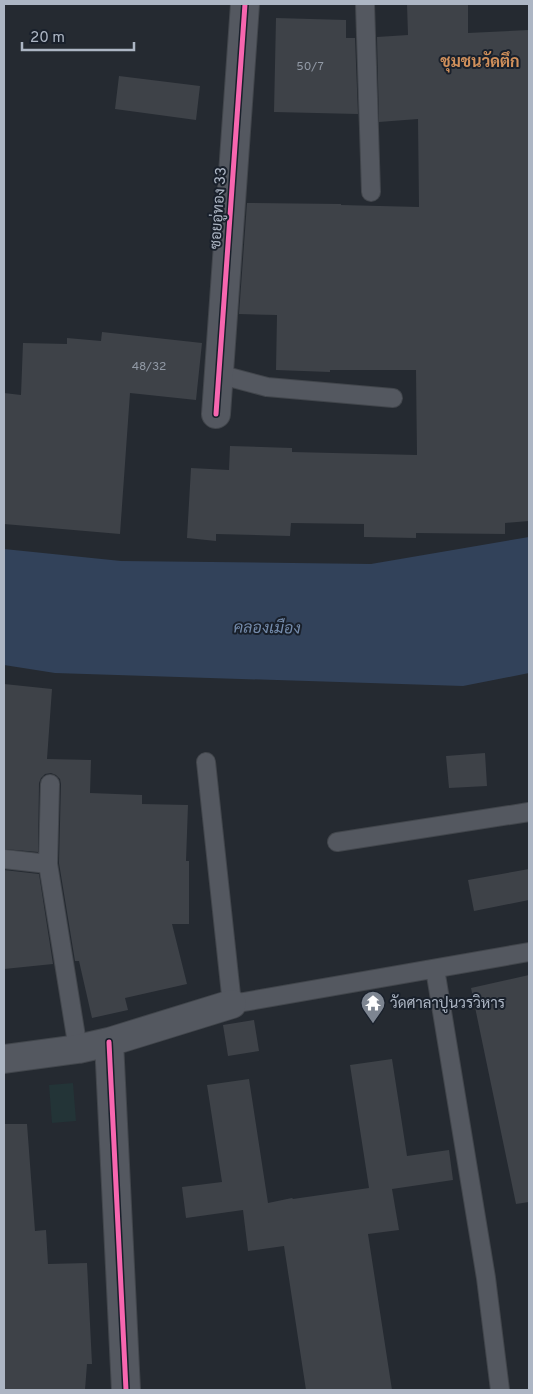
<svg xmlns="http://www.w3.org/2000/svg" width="533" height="1394" viewBox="0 0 533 1394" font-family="Overpass,Sarabun,sans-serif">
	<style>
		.green { fill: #233437 }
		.water { fill: #32425a }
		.building { fill: #3e4248 }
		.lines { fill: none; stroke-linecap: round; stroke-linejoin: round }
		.service-casing { stroke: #42464c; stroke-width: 20 }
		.minor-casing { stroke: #42464c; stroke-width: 30 }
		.service { stroke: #545860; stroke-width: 18 }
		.minor { stroke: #545860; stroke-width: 28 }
		.cycleway-casing { stroke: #19202b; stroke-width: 8 }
		.cycleway { stroke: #f766af; stroke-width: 5 }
		.labels { text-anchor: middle; stroke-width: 4; stroke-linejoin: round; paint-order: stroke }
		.number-label { font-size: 12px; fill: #9199a5 }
		.street-label { font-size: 15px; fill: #adb6c4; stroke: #19202b }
		.poi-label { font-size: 15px; fill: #adb6c4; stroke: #19202b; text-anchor: start }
		.neighbourhood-label { font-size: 16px; font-weight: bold; fill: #d1905b; stroke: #19202b }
		.water-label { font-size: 16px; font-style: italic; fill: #758cac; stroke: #19202b }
	</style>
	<rect width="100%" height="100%" fill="#252a31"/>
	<!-- green -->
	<path class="green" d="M73,1083L76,1121L52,1123L49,1085Z"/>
	<!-- water -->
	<path class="water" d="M529,537V673L463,686L55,673L4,665V549L121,561L371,564Z"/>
	<!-- building -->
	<path class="building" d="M407,4H468V33L529,30V521L505,523V534L416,533V538L364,537V524L291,523L290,536L216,534V541L187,538L191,468L229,470L230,446L292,448V452L417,455L416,370H330V372L276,370L277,315L239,314L247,203L341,204V205L419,207L418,119L379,122L377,37L408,35Z
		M276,18L346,20V38H355L358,114L274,112Z
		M119,76L200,86L196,120L115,109Z
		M102,332L202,343L196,400L130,393L120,534L4,524V393L21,395L23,343L67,344V338L101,341Z
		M4,684L52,689L47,759L91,760L90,793L142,795V804L188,805L186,861H189V924H172L187,984L125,998L128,1010L92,1018L79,961H75L59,863L61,784L60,779L56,775L51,773L45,774L41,778L39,783L38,852L4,849Z
		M485,753L487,786L449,788L446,756Z
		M529,869V900L474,911L468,880Z
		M4,870L39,874L53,964L4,969Z
		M529,975V1202L516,1204L471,988Z
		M254,1020L259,1051L228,1056L223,1025Z
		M392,1059L407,1156L449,1150L453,1180L392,1189L399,1230L368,1234L392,1390H306L284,1246L248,1251L243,1210L186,1218L182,1187L222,1182L207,1085L249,1079L268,1203L292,1198L293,1199L369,1188L350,1065Z
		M4,1124H27L35,1231L46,1230L48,1264L87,1263L92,1364H87L85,1390H4Z"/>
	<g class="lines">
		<defs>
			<path id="service" d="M365,4L371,192
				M218,374L267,387L393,398
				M206,762L232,1004L529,952
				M337,842L529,812
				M4,859L48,864L78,1049
				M48,864L50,784
				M435,969L486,1278L500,1390"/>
			<path id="minor" d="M216,414L245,4
				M109,1042L126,1390
				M4,1059L78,1049L109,1042L232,1004"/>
		</defs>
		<!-- service casing -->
		<use href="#service" class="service-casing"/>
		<!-- minor casing -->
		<use href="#minor" class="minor-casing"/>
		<!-- service -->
		<use href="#service" class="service"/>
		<!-- minor -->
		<use href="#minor" class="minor"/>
		<defs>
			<path id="cycleway" d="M216,414L245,4
				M109,1042L126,1390"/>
		</defs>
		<!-- cycleway casing -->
		<use href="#cycleway" class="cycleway-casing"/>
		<!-- cycleway -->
		<use href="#cycleway" class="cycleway"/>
	</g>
	<!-- icons -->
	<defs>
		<symbol id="temple-pin" viewBox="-11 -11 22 30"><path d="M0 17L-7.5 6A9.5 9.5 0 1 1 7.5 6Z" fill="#7d8591" stroke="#19202b"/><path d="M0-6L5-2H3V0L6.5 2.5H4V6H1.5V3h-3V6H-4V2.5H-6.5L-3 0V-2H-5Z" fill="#fff"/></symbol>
	</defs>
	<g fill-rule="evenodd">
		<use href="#temple-pin" x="359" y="989" width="28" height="38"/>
	</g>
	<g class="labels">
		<!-- number labels -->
		<g class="number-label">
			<text x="310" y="70">50/7</text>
			<text x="149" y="370">48/32</text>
		</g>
		<!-- street labels -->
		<g class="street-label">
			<text transform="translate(218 208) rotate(-86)" y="5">ซอยอู่ทอง 33</text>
		</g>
		<!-- poi labels -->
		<g class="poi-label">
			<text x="390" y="1008">วัดศาลาปูนวรวิหาร</text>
		</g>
		<!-- neighbourhood labels -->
		<g class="neighbourhood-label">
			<text x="480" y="67">ชุมชนวัดตึก</text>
		</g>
		<!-- water labels -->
		<g class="water-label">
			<text transform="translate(267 627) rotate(1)" y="6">คลองเมือง</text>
		</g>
	</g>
	<!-- border -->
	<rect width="533" height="1394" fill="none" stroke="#adb6c4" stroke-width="10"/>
	<!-- scale -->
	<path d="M22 42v8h112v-8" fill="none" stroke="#adb6c4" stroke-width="2.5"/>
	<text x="30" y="42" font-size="15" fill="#adb6c4" stroke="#19202b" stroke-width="4" paint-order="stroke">20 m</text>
</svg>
